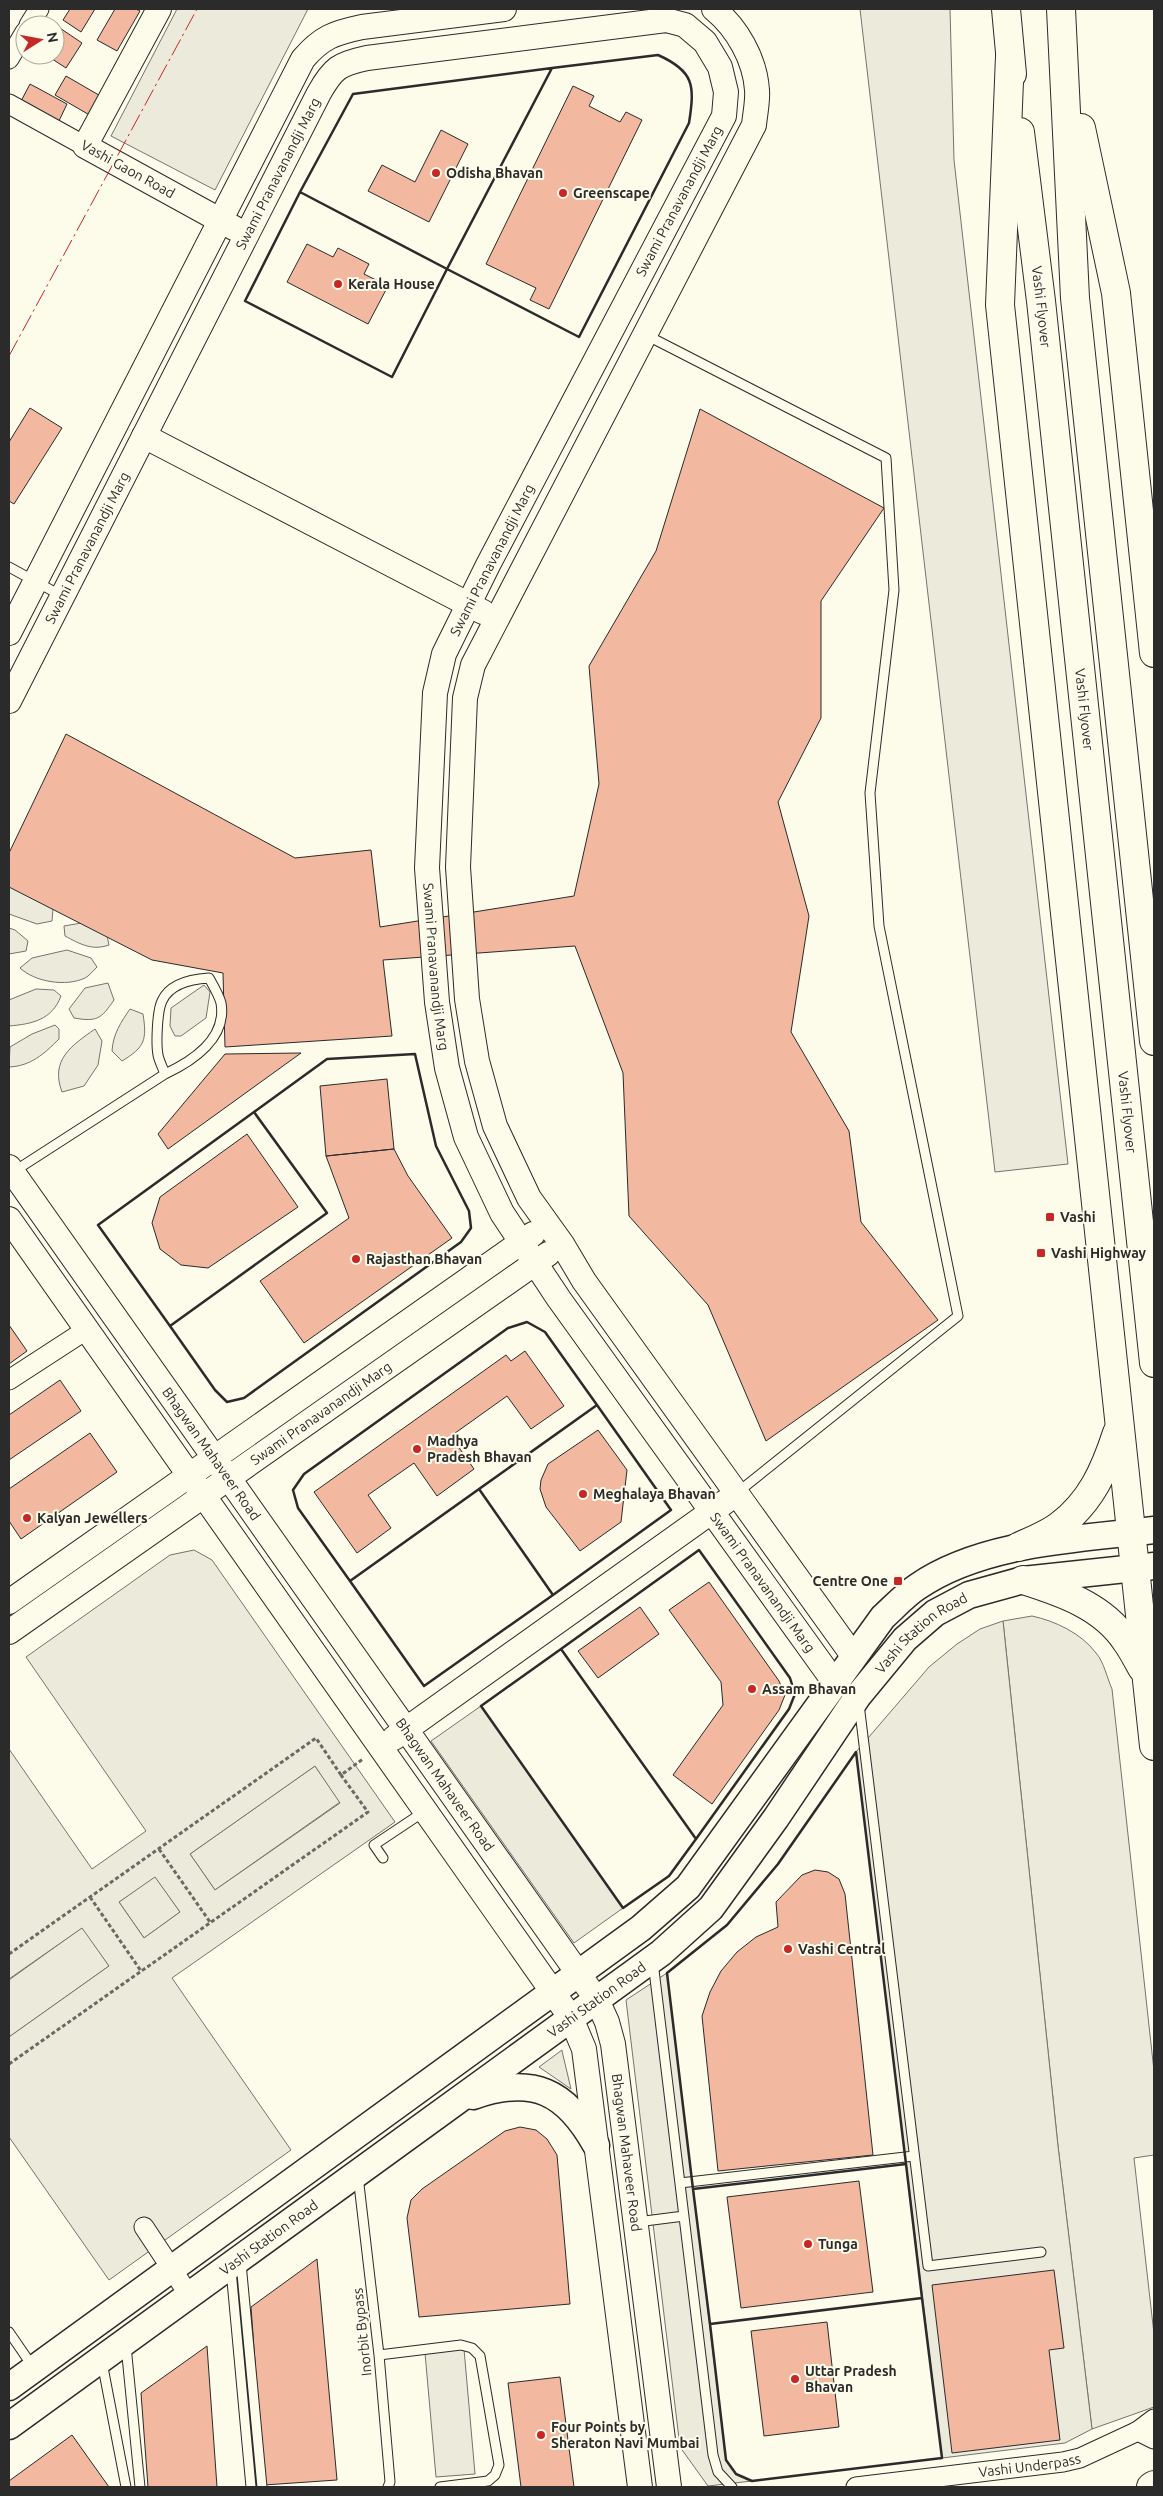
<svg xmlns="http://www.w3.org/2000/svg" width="1163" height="2496" viewBox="0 0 1163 2496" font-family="Ubuntu,sans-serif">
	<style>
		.green { fill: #ecebdb; stroke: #74746e }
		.parking { fill: #eceadb; stroke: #74746e; fill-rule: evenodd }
		.building { fill: #f2b8a0; stroke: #2b2b2b }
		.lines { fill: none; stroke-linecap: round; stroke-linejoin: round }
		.service-casing { stroke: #2b2b2b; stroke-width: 11 }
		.minor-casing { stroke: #2b2b2b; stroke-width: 21 }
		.tertiary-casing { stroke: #2b2b2b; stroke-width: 26 }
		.secondary-casing { stroke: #2b2b2b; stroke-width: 29 }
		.motorway-casing { stroke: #2b2b2b; stroke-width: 30 }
		.path { stroke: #6a6964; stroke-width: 3; stroke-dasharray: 4 2.5; stroke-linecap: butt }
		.service { stroke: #fdfbea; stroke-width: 9 }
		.minor { stroke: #fdfbea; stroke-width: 19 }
		.tertiary { stroke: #fdfbea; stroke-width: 24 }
		.secondary { stroke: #fdfbea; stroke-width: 26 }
		.motorway { stroke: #fdfbea; stroke-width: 28 }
		.wall { stroke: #2b2b2b; stroke-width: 2.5 }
		.power { stroke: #c62828; stroke-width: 1; stroke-dasharray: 18 4 2.5 4; stroke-linecap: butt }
		.poi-dot { fill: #c62828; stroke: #fdfbea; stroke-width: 2 }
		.labels { text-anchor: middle; stroke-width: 4; stroke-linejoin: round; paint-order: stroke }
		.street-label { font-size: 14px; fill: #2b2b2b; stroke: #fdfbea }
		.poi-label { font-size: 14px; font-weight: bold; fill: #2b2b2b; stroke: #fdfbea; text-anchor: start }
	</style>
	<rect width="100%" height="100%" fill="#fdfbea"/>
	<!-- green -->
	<path class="green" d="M177,9H308L215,190L111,136Z
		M860,9H950L954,160L1068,1164L995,1172Z
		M9,882L25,889L53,909L52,921L37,924L9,914Z
		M87,922L106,931L109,945C92,951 80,944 65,936L64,926Z
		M9,928L15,930L28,941L26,951L9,954Z
		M67,950L91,958L97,967C93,971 89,976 85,978C66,987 35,982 20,968L32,958Z
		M108,983L114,1000C101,1019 97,1022 74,1018L69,1009L85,988Z
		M204,985L210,992L206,1018L181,1036H175L170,1026L171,1008Z
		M36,989L54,990L61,996C52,1020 32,1024 9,1026V1000Z
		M130,1009L143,1014C147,1040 145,1047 122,1061L112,1051C113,1034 121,1022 130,1009Z
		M55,1025L59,1029V1039C44,1054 31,1066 9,1067L10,1047L32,1034Z
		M95,1029L102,1041L98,1065L84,1086L62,1092C50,1060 71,1046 95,1029Z
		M1032,1616C1055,1621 1081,1633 1096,1653C1104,1662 1107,1678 1112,1689L1154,2071V2155L1134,2158L1154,2334V2407L1092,2429L1058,2146L1003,1621Z
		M315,1766L340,1802L215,1890L190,1854Z
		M155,1876L180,1912L144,1938L119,1902Z
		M83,1927L109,1966L9,2037V1980Z
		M562,2050V2051L571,2089L539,2067Z
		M464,2349L475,2474L436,2477L425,2353Z"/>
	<!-- parking -->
	<path class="parking" d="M194,1550L212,1560L395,1822L172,1978L291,2150L109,2280L9,2137V2037L109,1966L82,1928L9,1979V1749L92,1869L146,1831L26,1657L170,1555ZM315,1766L340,1803L215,1890L190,1854ZM155,1877L180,1912L144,1938L119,1902Z
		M1003,1621L1058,2146L1092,2429L1065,2443L942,2458L856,1752L929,1667L957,1644L980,1629Z
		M481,1706L623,1908L574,1943L431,1741Z
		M667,1973L726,2460L736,2474L752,2481L708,2486L680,2447L626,2000Z"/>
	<!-- building -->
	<path class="building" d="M70,9H95L81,32L63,20Z
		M115,9H136L140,11L117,51L97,40Z
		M54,24L82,43L66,68L46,55H55Z
		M66,76L104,98L93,117L55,95Z
		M30,84L67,104L58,123L20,103Z
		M573,86L594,96L589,106L620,122L626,112L642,120L549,309L530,300L536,288L486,264Z
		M441,130L468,144L429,222L368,191L382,165L415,182Z
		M307,244L333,257L338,248L369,264L364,274L388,286L368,324L287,282Z
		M30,408L62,428L14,504L9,501V442Z
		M700,409L884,508L821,601V718L778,802L809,916L791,1032L849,1131L861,1222L938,1320L766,1441L708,1305L629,1216L623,1073L575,946L383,960L392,1036L225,1047L223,973L152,960L9,887V853L66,734L295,858L371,850L380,927L574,896L599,784L589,666L656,551Z
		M301,1053L168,1149L158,1134L225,1054Z
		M387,1079L394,1149L326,1156L320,1086Z
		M247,1134L298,1207L208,1268L181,1265L160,1249L152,1223L160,1197Z
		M394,1149L408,1176L452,1238L304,1343L260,1281L349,1218L326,1156Z
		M9,1325L27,1351L9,1364Z
		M525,1351L564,1406L531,1429L507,1396L451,1436L474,1469L437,1496L414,1463L368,1495L391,1528L357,1553L314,1492L506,1355L511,1361Z
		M60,1380L81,1411L9,1460V1415Z
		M598,1430L627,1470L621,1522L580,1551L546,1507L540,1489L541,1480L548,1464Z
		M90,1433L117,1472L21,1539L9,1521V1489Z
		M709,1582L779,1681L785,1695L779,1710L712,1804L673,1775L723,1705L721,1682L669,1610Z
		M640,1607L659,1634L598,1678L578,1651Z
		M815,1870L828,1872L839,1879L845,1894L873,2155L718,2171L702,2016L710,1992L721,1971L737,1952L756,1937L778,1927L776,1902L802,1875Z
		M520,2127L536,2130L547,2139L557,2155L570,2304L419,2317L407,2218L411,2200L422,2189L505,2131Z
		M859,2181L873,2292L741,2308L727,2197Z
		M317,2259L337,2480L264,2485L251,2307Z
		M1054,2270L1064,2348L1049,2350L1060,2440L952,2453L932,2285Z
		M827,2322L839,2427L764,2436L751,2331Z
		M207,2346L217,2487H148L141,2393Z
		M560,2377L574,2487H521L508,2383Z
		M72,2435L109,2487H9V2481Z"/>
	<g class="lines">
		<defs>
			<path id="service" d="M646,335L886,458L894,590L870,793L879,926L958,1316L738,1492
				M9,567L62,596
				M13,1172L165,1074C163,1068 159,1061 158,1055C156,1044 157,1011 162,1001C170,983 192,979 209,978C213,985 219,995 221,1003C227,1038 193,1061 165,1074
				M859,1704L928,2266L1041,2252
				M383,1858L374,1845L425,1811
				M653,1962L713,2455L718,2472L732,2487
				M358,2176L379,2355L390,2482L388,2487
				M680,2183L914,2156
				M637,2222L684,2216
				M241,2263L262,2487
				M231,2270L251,2487
				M9,2332L33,2367
				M126,2346L140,2487
				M379,2355L461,2345L472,2348L480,2356L499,2465L495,2475L488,2481L440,2487
				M102,2362L126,2487"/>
			<g id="minor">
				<path d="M29,25L39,9"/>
				<path d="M9,59L25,32"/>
				<path d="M9,104L85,146"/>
				<path d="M9,1380L86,1330"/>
				<path d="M144,2227L189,2295"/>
				<path d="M1138,2431L1154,2439"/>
				<path id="s1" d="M856,2487L1063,2462L1080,2458L1138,2431L1154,2419"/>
			</g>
			<g id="tertiary">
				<path d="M159,9L85,146L234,228"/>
				<path d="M714,9C737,28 755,59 757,90C758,101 755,114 754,125L473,665L465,698L458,867L467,999L477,1061L495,1126L529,1198L562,1244L584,1281L854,1657"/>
				<path d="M144,436L483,612"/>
				<path d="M9,633L303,59C322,37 334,33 362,27L504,9"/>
				<path id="s2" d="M9,701L319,93C333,68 339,64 367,58L666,20L685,25L705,42L720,67L726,92L724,116L488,565L444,654L435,693L427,868L437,1002L447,1068L466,1137L502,1213L559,1299L835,1683"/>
				<path id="s3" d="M9,1167L597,2000L607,2022L613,2044L669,2487"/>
				<path d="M9,1219L571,2018L584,2049L640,2487"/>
				<path d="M9,1602L533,1234"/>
				<path id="s4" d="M9,1632L548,1254"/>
				<path d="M394,1738L725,1502"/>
			</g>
			<g id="secondary">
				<path d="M473,2096C533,2075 566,2091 596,2145"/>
				<path d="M9,2387L641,1928L688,1887L883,1617C894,1607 905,1595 917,1587C982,1542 1078,1539 1154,1530"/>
				<path id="s5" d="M9,2426L661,1953L711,1908L776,1818L858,1696L905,1639L935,1613L969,1595L1023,1580L1154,1566"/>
			</g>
			<g id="motorway">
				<path d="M1006,9L1012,74"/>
				<path d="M1061,9L1075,298L1154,1041"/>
				<path d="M1010,56L1000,305L1154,1746"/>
				<path d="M1081,128L1116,293L1154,653"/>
				<path id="s6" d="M1020,132L1041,301L1154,1363"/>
				<path d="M1018,1547C1031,1541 1047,1535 1059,1526C1091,1502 1105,1470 1117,1433"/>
				<path d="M1023,1580C1061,1592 1103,1606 1126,1641C1132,1649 1137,1659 1142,1668"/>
				<path d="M1151,2487L1154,2485"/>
			</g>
		</defs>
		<!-- service casing -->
		<use href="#service" class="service-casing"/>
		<!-- minor casing -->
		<use href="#minor" class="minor-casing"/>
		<!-- tertiary casing -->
		<use href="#tertiary" class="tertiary-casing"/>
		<!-- secondary casing -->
		<use href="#secondary" class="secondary-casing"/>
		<!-- motorway casing -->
		<use href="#motorway" class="motorway-casing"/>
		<!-- path -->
		<path class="path" d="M159,1849L210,1922
			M90,1897L141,1971
			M9,1954L316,1738L341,1775L363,1759
			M9,2064L368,1812L341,1775"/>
		<!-- service -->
		<use href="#service" class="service"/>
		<!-- minor -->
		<use href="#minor" class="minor"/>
		<!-- tertiary -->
		<use href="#tertiary" class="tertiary"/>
		<!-- secondary -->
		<use href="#secondary" class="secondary"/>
		<!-- motorway -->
		<use href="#motorway" class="motorway"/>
		<!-- wall -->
		<path class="wall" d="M658,55C694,71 695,85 689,123L579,337L447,269L552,68Z
			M552,68L447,269L300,192L353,94Z
			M300,192L447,269L392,377L245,301Z
			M415,1054L436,1146L469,1211L471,1228L461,1242L244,1398L227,1402L215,1390L170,1326L327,1213L254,1112L327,1059Z
			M254,1112L327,1213L170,1326L98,1225Z
			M527,1322L545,1332L597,1405L350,1581L298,1508L293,1490L304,1474L508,1328Z
			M597,1405L671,1510L553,1595L479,1489Z
			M479,1489L553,1595L424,1686L350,1581Z
			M699,1550L790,1678L795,1694L789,1709L696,1839L561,1649Z
			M561,1649L696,1839L669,1876L623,1908L481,1706Z
			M856,1752L906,2164L693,2189L667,1973L727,1925L778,1864Z
			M906,2164L922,2298L710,2324L693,2189Z
			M922,2298L942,2458L752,2481L736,2474L726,2460L710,2324Z"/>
		<!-- power -->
		<path class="power" d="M9,356L197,9"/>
	</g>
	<!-- markers -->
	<g class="poi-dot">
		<circle cx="436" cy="173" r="5"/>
		<circle cx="563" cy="193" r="5"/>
		<circle cx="338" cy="284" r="5"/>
		<rect x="1045" y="1212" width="10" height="10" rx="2.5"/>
		<rect x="1036" y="1248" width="10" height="10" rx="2.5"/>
		<circle cx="356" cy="1259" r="5"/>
		<circle cx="417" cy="1449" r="5"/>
		<circle cx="583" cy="1494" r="5"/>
		<circle cx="27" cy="1518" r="5"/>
		<rect x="893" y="1576" width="10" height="10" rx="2.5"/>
		<circle cx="752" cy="1689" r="5"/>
		<circle cx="788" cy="1949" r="5"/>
		<circle cx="808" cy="2244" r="5"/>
		<circle cx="795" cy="2379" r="5"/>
		<circle cx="541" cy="2435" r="5"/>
	</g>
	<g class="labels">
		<!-- street labels -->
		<g class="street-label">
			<text transform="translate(128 169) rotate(29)" y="5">Vashi Gaon Road</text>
			<text dy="5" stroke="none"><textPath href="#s2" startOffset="592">Swami Pranavanandji Marg</textPath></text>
			<text transform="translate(679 201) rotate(-62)" y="5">Swami Pranavanandji Marg</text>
			<text dy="5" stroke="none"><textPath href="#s6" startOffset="176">Vashi Flyover</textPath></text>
			<text dy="5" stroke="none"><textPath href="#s2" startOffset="172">Swami Pranavanandji Marg</textPath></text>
			<text transform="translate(492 560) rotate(-63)" y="5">Swami Pranavanandji Marg</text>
			<text dy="5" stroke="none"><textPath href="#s6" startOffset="581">Vashi Flyover</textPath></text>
			<text dy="5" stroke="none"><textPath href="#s2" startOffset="2092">Swami Pranavanandji Marg</textPath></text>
			<text dy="5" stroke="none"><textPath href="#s6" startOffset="986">Vashi Flyover</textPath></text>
			<text dy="5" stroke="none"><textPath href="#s4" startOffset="381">Swami Pranavanandji Marg</textPath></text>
			<text dy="5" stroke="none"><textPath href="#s3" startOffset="351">Bhagwan Mahaveer Road</textPath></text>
			<text dy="5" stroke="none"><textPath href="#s2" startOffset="2802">Swami Pranavanandji Marg</textPath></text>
			<text dy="5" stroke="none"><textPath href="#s5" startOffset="1221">Vashi Station Road</textPath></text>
			<text dy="5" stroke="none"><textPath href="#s3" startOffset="756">Bhagwan Mahaveer Road</textPath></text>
			<text dy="5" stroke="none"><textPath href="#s5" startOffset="726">Vashi Station Road</textPath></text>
			<text dy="5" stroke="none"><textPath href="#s3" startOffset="1176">Bhagwan Mahaveer Road</textPath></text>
			<text dy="5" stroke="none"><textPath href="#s5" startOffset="321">Vashi Station Road</textPath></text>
			<text transform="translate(362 2332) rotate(-96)" y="5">Inorbit Bypass</text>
			<text dy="5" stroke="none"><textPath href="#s1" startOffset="175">Vashi Underpass</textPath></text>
		</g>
		<!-- poi labels -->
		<g class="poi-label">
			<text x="446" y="178">Odisha Bhavan</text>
			<text x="573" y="198">Greenscape</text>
			<text x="348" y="289">Kerala House</text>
			<text x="1060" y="1222">Vashi</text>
			<text x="1051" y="1258">Vashi Highway</text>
			<text x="366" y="1264">Rajasthan Bhavan</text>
			<text x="427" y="1446">Madhya<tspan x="427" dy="16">Pradesh Bhavan</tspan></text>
			<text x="593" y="1499">Meghalaya Bhavan</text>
			<text x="37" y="1523">Kalyan Jewellers</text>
			<text x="888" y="1586" text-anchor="end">Centre One</text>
			<text x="762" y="1694">Assam Bhavan</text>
			<text x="798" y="1954">Vashi Central</text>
			<text x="818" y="2249">Tunga</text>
			<text x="805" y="2376">Uttar Pradesh<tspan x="805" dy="16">Bhavan</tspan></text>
			<text x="551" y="2432">Four Points by<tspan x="551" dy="16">Sheraton Navi Mumbai</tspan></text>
		</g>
	</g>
	<!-- border -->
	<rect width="1163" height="2496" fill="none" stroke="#2b2b2b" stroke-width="20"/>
	<!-- north arrow -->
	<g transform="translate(40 40) rotate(79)"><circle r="24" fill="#fdfbea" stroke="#a9a89e"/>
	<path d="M0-4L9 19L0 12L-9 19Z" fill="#c62828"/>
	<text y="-8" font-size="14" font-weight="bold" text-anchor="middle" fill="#2b2b2b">N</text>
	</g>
</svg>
